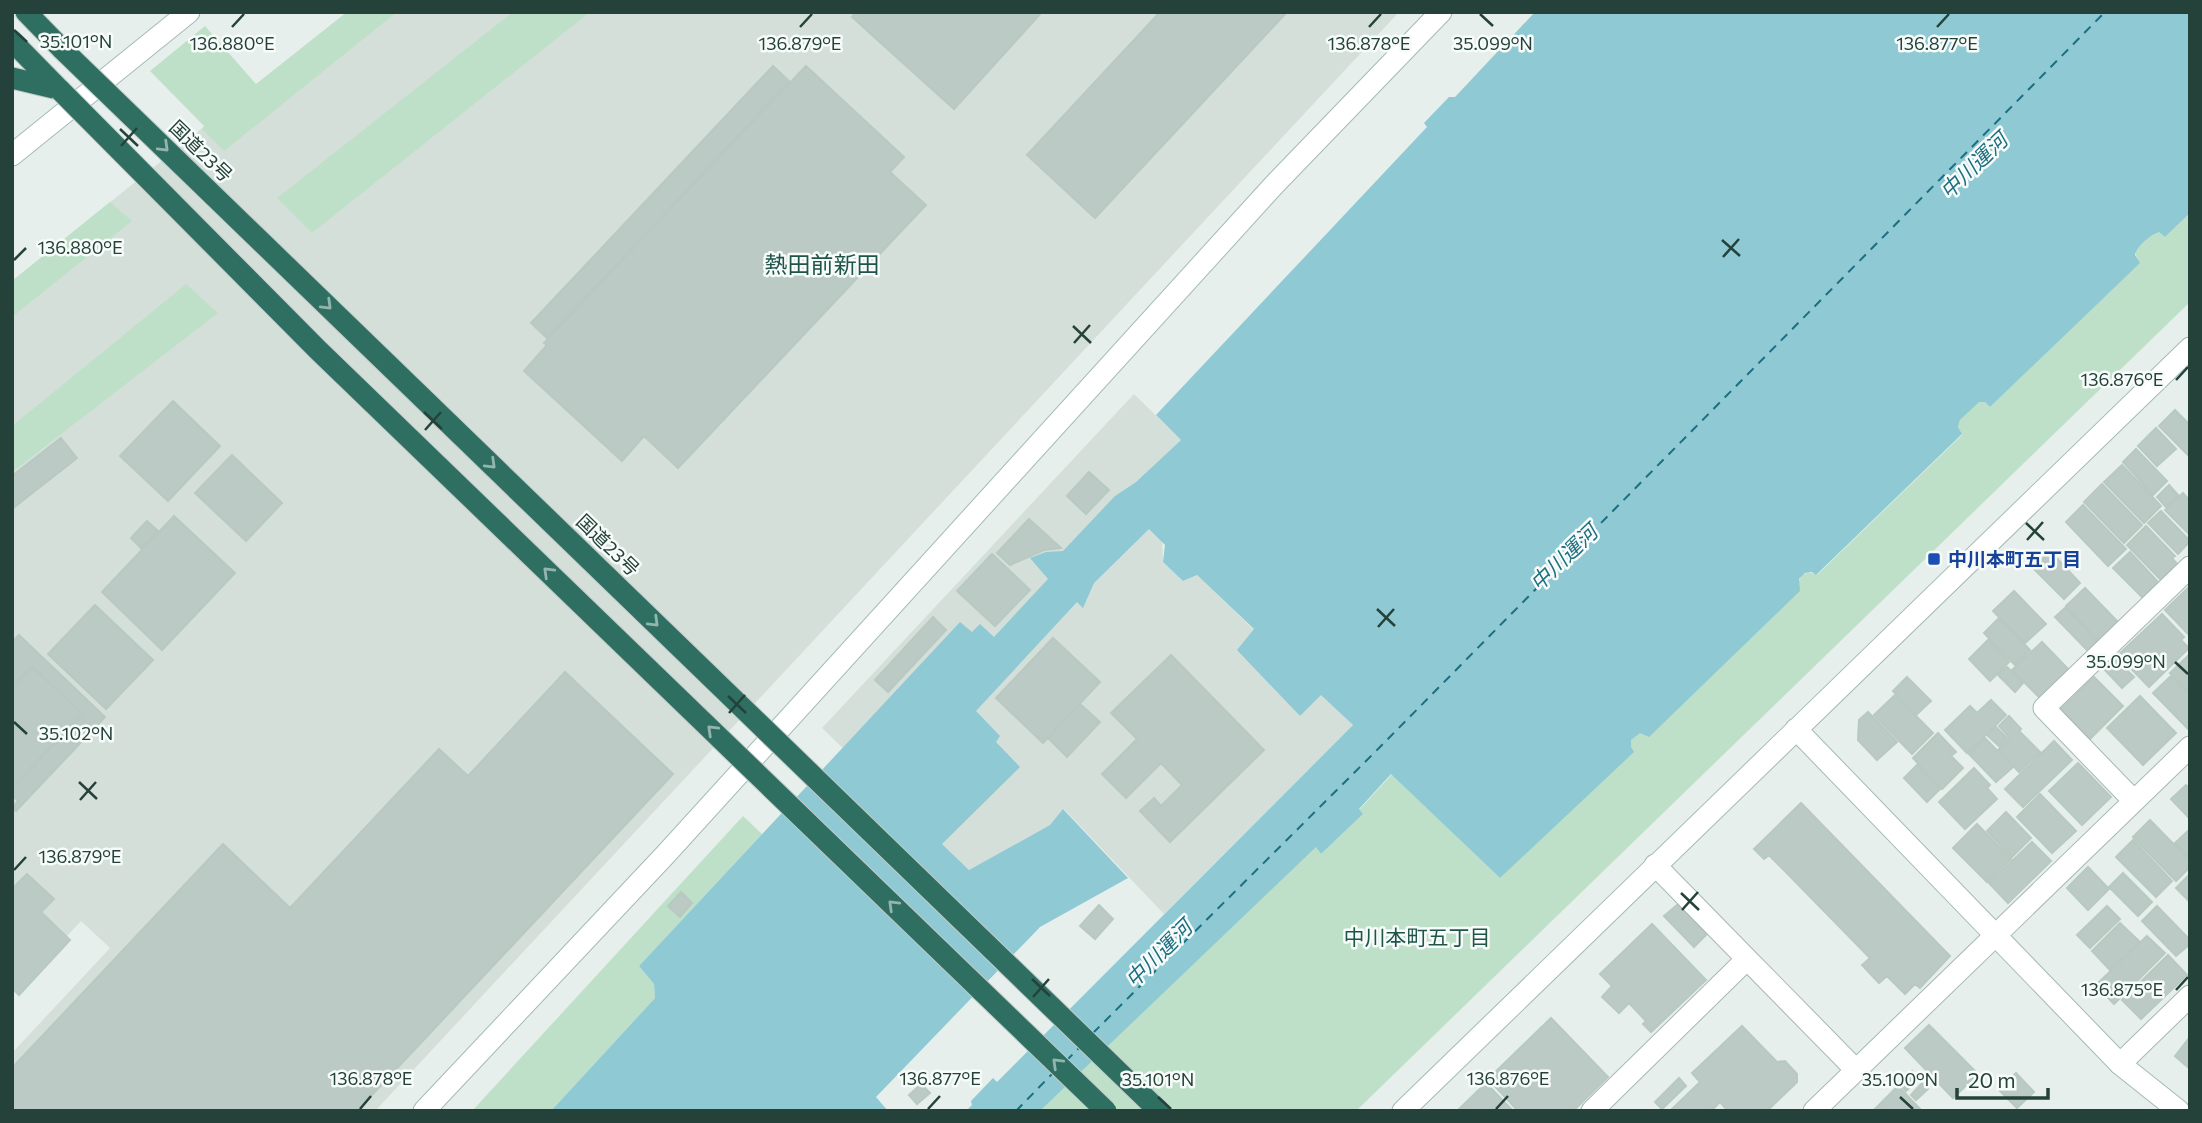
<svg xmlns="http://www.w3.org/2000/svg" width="2202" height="1123" viewBox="0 0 2202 1123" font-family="Commissioner,'Noto Sans JP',sans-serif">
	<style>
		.built { fill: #d4dfda }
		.green { fill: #bfe0c8 }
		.water { fill: #8ec9d4 }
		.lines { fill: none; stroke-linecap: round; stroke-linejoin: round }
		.ferry { stroke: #1c6f80; stroke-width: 2; stroke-dasharray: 9 7; stroke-linecap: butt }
		.building { fill: #bbcac4; stroke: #b8c9c2; stroke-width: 2 }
		.street-casing { stroke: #a8b8b2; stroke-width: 23 }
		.secondary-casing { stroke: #a4bbb3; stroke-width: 23 }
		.highway-casing { stroke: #c2cac8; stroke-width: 23 }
		.street { stroke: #fff; stroke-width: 21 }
		.secondary { stroke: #fff; stroke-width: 21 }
		.highway { stroke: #2f6f62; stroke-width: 21 }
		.highway-bridge-casing { stroke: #c2cac8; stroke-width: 23; stroke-linecap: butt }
		.highway-bridge { stroke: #2f6f62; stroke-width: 21 }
		.oneway { stroke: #93b5ae }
		.ticks { fill: none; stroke: #24423a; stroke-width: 2.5 }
		.transit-dot { fill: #1a4fb4; stroke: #f7fbf9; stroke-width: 2.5 }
		.labels { text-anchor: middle; stroke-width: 5; stroke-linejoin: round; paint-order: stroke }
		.street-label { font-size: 19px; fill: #24423a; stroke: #f7fbf9 }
		.transit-label { font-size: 19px; font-weight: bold; fill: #164399; stroke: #f7fbf9; text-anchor: start }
		.water-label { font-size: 21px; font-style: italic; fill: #1c6f80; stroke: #f7fbf9 }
		.neighbourhood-label { font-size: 21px; fill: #1f5548; stroke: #f7fbf9 }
		.quarter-label { font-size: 23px; fill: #1f5548; stroke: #f7fbf9 }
		.ticks-label { font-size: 18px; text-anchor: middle; fill: #24423a; stroke: #f7fbf9; stroke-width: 5; stroke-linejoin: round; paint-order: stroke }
	</style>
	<rect width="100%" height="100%" fill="#e6efeb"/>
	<!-- built -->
	<path class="built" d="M347,12H1399L375,1111H12V1053L110,948L81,921L12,995V281Z
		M1134,394L1181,440L1136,482L1115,497L1162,541L1163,562L1183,581L1197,575L1254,630L1299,716L1321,694L1353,725L1164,914L1064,809L1050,825L969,870L822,728Z"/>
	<!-- green -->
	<path class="green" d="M347,12H397L224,151L202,129L204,126L150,71L205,26L256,84Z
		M513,12H590L312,233L277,198Z
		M110,202L132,221L12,317V281Z
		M2190,213V302L1356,1111H1040L1316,846L1321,854L1363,814L1359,810L1392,774L1500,878L1631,747V740L1798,585C1800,574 1808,570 1817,575L1962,435L1958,427L1960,420L1979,401L1985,402L1990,407L2139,263C2138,260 2135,256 2136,252C2137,244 2152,234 2159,232L2165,237Z
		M186,284L218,313L12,472V426Z
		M743,816L762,834L639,966L654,984L655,998L551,1111H472Z"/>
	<!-- water -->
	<path class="water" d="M1535,12H2190V213L2165,237L2159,232C2150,235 2137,246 2135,255L2140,263L1990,407L1985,402H1979L1960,420L1958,427L1962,434L1816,575L1812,572L1805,573L1799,579L1800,591L1649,737L1640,733L1631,740V747L1634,752L1500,878L1391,774L1359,809L1363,814L1321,854L1316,847L1040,1111H966L972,1105L971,1101L993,1078L997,1082L1353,725L1321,695L1300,716L1237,650L1254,629L1197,575L1183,581L1163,562L1165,545L1149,529L1094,583L1083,608L1077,602L976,711L1000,736L996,742L1020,767L942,844L969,870L1050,825L1063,809L1128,878L1040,927L876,1097L888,1111H551L655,998L654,984L639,966L960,622L972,632L980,624L994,637L1048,579L1030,558L1046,552L1063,551L1115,496L1136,482L1181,440L1156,415L1427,127L1424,123L1449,97H1455Z"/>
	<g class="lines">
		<!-- ferry -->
		<path class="ferry" d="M1093,1033L1380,747L2105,12
			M1066,1061L1080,1047
			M1016,1111L1052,1074"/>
	</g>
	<!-- building -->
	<path class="building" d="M856,12H1042L954,109L852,17Z
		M1160,12H1287L1095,218L1027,155Z
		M773,66L789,81L547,338L531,323Z
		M806,66L904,157L890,172L926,205L678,468L644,436L622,461L524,371L547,345L544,343Z
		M173,401L220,446L168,501L120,456Z
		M2175,410L2190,425V457L2159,426Z
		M2156,428L2176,449L2157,466L2138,446Z
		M61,438L77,458L12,509V476Z
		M2136,449L2167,481L2153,495L2123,462Z
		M232,455L282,503L246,541L195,493Z
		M2122,465L2161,506L2144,523L2104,482Z
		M1089,472L1109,490L1086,514L1067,496Z
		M2102,484L2142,525L2124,543L2084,502Z
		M2169,485L2178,495L2166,507L2157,497Z
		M2183,493L2190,501V535L2165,510Z
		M2083,505L2126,549L2108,566L2066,522Z
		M2161,511L2190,541L2178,554L2148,523Z
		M174,516L235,573L162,650L102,592Z
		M1029,519L1061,548L1044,550L1010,565L997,553Z
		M147,521L158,531L141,548L131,538Z
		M2146,526L2175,556L2172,558L2177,564L2161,580L2127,545Z
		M2050,551L2080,583L2064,599L2033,568Z
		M2130,552L2159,583L2144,599L2113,568Z
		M992,554L1030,590L995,626L957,591Z
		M2190,586V636L2165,610Z
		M2085,588L2118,622L2099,641L2066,606Z
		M2014,591L2046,624L2025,643L1993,611Z
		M95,605L153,660L106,709L48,654Z
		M2065,608L2098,642L2089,652L2055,617Z
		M2162,614L2184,637L2181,640L2189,648L2149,687L2118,655Z
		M933,617L946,630L888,692L875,680Z
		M1999,618L2030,650L2015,665L1984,633Z
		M19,635L105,717L16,811L13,807L18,801L12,795V789L83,715L32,667L12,687V642Z
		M1053,638L1100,682L1043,743L996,698Z
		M1988,640L2009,662L1990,681L1969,659Z
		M2042,642L2070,671L2041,699L2012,670Z
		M1171,655L1264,750L1170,842L1140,811L1154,798L1161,806L1182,785L1161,763L1126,798L1102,774L1137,739L1111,713Z
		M2189,655L2190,656V693L2170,673Z
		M2115,659L2134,677L2122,688L2104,669Z
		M33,667L82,713L12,787V689Z
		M2007,667L2023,683L2015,692L1998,675Z
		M565,672L673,774L357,1111H12V1068L223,844L290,908L439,749L468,776Z
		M2171,676L2190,695V707L2187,709L2190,712L2189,730L2153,693Z
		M1907,677L1931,701L1916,715L1893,691Z
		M2094,677L2123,706L2090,739L2061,709Z
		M1895,695L1933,733L1912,754L1874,715Z
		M2140,696L2176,733L2143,765L2107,728Z
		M1991,700L2006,715L1967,753L1945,730L1970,706L1977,713Z
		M1080,704L1100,722L1067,757L1048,738Z
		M1868,712L1897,742L1877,760L1858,740L1859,720Z
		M2009,716L2021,729L2019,731L2040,752L2019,772L1998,750L2010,738L1999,726Z
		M1996,727L2007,738L1999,746L1987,735Z
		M1938,733L1956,752L1951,756L1963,768L1942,789L1913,758Z
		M1985,738L2013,767L1996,782L1969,754Z
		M2054,741L2072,760L2023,807L2005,789Z
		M2078,763L2111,797L2082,825L2049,791Z
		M1917,765L1940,789L1927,802L1904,778Z
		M1974,768L1990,785L1987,788L1997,799L1965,829L1939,802Z
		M2186,785L2190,788V819L2171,799Z
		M2040,794L2076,831L2052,853L2017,817Z
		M1801,803L1950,956L1920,988L1915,984L1905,994L1887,976L1879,983L1862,965L1870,958L1769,855L1764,859L1754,849Z
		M2006,812L2031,838L2012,857L1987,831Z
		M2150,820L2190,861V867L2176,881L2133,837Z
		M1977,824L2011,859L1987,882L1953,848Z
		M2190,829V858L2175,843Z
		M2133,840L2172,881L2156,897L2116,857Z
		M2032,842L2051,861L2008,903L1989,883Z
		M2088,867L2109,889L2088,910L2067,888Z
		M2123,873L2152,902L2138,916L2109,887Z
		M27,874L54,899L41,912L70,940L19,995L12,988V889Z
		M2190,874V902L2176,888Z
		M681,892L692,903L680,917L668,906Z
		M1678,904L1707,934L1694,947L1664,916Z
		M1099,905L1113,919L1095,939L1080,926Z
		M2107,906L2120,919L2090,948L2077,935Z
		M2157,906L2190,940V944L2176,956L2142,921Z
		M2120,923L2140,942L2110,970L2092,951Z
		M1652,924L1706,980L1651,1032L1643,1024L1646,1021L1629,1003L1619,1013L1602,997L1612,986L1600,974Z
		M2147,936L2165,953L2114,1004L2096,985Z
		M2168,955L2187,975L2141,1019L2122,1000Z
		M1551,1018L1608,1077L1573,1111H1518L1488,1079Z
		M1929,1025L1978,1074L1953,1098L1905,1048Z
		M1742,1026L1777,1062L1785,1061L1797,1074V1082L1767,1111H1728L1720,1102L1711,1111H1670L1700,1082L1692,1073Z
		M2190,1037V1069L2175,1056Z
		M1912,1071L1919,1079L1906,1091L1899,1083Z
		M2016,1073L2034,1092L2017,1108L1999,1090Z
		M1679,1078L1686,1086L1662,1109L1655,1102Z
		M1486,1083L1513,1111H1457Z
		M1922,1083L1928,1089L1916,1100L1911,1095Z
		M921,1084L930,1093L917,1104L909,1095Z
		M1898,1086L1922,1111H1873Z"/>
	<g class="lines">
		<defs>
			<path id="street" d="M2134,801L2044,708L2190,567
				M1655,865L1747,959
				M2120,1064L2190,996
				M1592,1111L1747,959L1856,1070
				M1814,1111L2190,747"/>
			<path id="secondary" d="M12,155L189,12
				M1796,729L2120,1064L2179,1111
				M424,1111L666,854L1274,185L1441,12
				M1403,1111L2190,348"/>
			<path id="highway" d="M26,12L62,49
				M12,41L60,90
				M12,78L58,89"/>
		</defs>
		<!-- street casing -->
		<use href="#street" class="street-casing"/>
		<!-- secondary casing -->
		<use href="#secondary" class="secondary-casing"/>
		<!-- highway casing -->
		<use href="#highway" class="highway-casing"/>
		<!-- street -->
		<use href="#street" class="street"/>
		<!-- secondary -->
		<use href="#secondary" class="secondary"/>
		<!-- highway -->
		<use href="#highway" class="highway"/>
		<defs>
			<path id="highway-bridge" d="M62,49L1159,1111
				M60,90L318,350L1106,1111"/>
		</defs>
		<!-- highway-bridge casing -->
		<use href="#highway-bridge" class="highway-bridge-casing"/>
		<!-- highway-bridge -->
		<use href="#highway-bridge" class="highway-bridge"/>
	</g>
	<!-- one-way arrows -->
	<defs><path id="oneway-chevron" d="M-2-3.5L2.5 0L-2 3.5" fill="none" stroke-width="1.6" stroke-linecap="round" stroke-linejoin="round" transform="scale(1.75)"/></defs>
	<g class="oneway">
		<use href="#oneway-chevron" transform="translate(164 147) rotate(44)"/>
		<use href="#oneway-chevron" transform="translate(327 305) rotate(44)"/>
		<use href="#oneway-chevron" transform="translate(491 464) rotate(44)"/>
		<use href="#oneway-chevron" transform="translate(548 572) rotate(-136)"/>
		<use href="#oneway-chevron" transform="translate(654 622) rotate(44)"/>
		<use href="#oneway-chevron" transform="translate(712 730) rotate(-136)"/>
		<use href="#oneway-chevron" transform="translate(893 905) rotate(-136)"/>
		<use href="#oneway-chevron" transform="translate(1057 1063) rotate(-136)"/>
	</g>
	<!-- ticks -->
	<path class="ticks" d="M1480,14L1493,26M232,27L244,14M800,27L812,14M1369,27L1381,14M1937,27L1949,14M14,30L27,42M120,129L138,146M121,146L137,128M1722,240L1740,256M1723,257L1739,239M14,260L26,248M1073,326L1091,343M1074,343L1090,325M2176,380L2188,367M424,412L442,429M425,430L441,412M2026,523L2044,540M2027,540L2043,522M1377,609L1395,626M1378,627L1394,609M2175,662L2188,674M728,696L746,713M729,713L745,695M14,722L27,734M79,782L97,799M80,800L96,782M14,870L26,857M1681,893L1699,910M1682,910L1698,892M1032,979L1050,996M2176,990L2188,977M1033,997L1049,979M1158,1097L1171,1109M1900,1097L1913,1109M360,1109L371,1096M928,1109L940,1096M1496,1109L1508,1096"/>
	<!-- markers -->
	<rect class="transit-dot" x="1927" y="552" width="14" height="14" rx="3.5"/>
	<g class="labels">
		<!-- street labels -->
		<g class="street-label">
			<text transform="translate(201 151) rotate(44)" y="7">国道23号</text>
			<text transform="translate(608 545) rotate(44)" y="7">国道23号</text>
		</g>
		<!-- transit labels -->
		<g class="transit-label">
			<text x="1948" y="566">中川本町五丁目</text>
		</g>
		<!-- water labels -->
		<g class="water-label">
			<text transform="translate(1974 166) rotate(-44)" y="7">中川運河</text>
			<text transform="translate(1564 558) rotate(-44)" y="7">中川運河</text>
			<text transform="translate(1159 954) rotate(-45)" y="7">中川運河</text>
		</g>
		<!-- neighbourhood labels -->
		<g class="neighbourhood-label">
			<text x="1417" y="945">中川本町五丁目</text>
		</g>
		<!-- quarter labels -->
		<g class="quarter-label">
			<text x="822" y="273">熱田前新田</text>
		</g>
	</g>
	<g class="ticks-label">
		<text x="76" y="48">35.101°N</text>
		<text x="1493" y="50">35.099°N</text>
		<text x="232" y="50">136.880°E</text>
		<text x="800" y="50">136.879°E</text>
		<text x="1369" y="50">136.878°E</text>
		<text x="1937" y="50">136.877°E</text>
		<text x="80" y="254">136.880°E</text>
		<text x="2122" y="386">136.876°E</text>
		<text x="2126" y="668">35.099°N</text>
		<text x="76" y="740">35.102°N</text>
		<text x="80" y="863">136.879°E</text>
		<text x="2122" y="996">136.875°E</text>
		<text x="371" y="1085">136.878°E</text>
		<text x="940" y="1085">136.877°E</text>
		<text x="1508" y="1085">136.876°E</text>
		<text x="1158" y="1086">35.101°N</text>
		<text x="1900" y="1086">35.100°N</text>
	</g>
	<!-- border -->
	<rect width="2202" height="1123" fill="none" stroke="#24423a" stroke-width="28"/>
	<!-- scale -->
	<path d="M1957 1088v10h91v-10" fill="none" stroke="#24423a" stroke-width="3.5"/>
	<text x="1968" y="1088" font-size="21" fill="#24423a" stroke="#f7fbf9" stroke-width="5" paint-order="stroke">20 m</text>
</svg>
